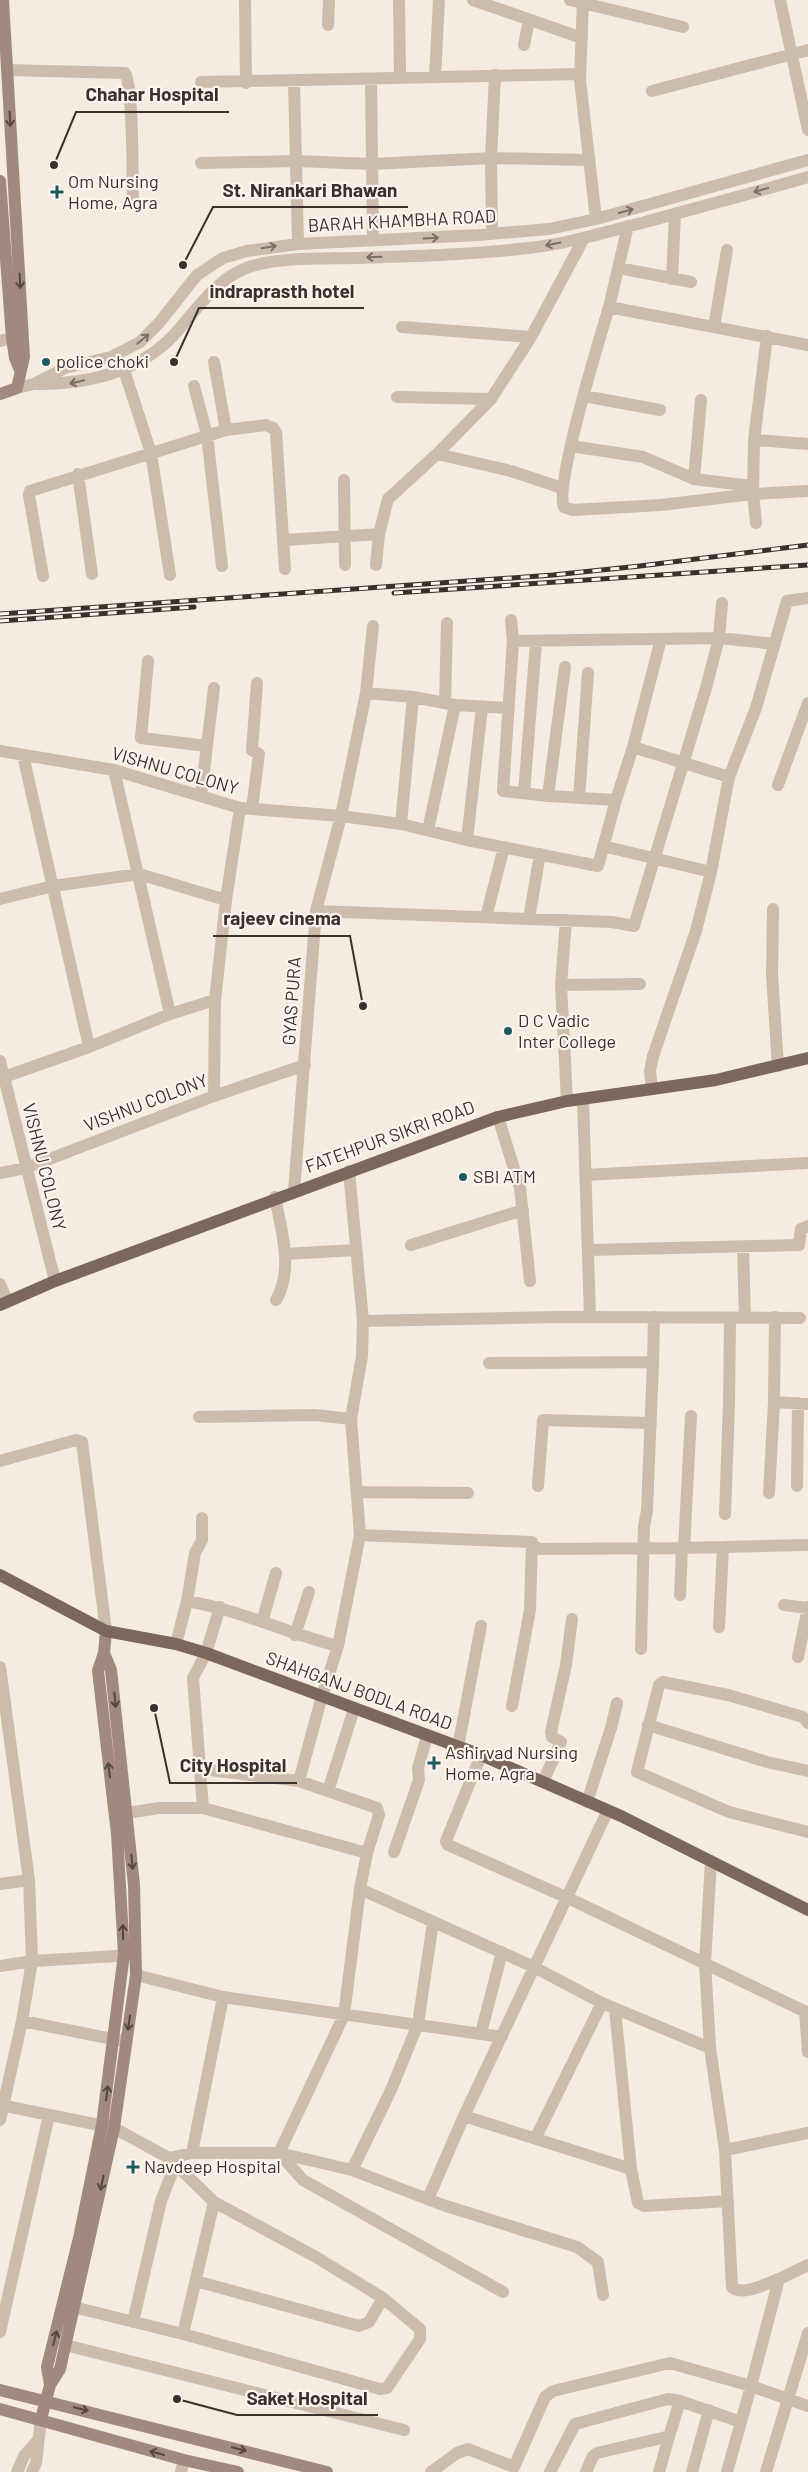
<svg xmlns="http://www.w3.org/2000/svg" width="808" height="2472" viewBox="0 0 808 2472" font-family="Barlow,sans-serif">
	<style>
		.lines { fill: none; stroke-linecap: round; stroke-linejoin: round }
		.street { stroke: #cdbbac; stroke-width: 12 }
		.secondary { stroke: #a18a7d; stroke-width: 12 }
		.primary { stroke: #7d675c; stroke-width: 12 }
		.rail-casing { stroke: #3b302b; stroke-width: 5 }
		.rail { stroke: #fbf5ee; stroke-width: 3; stroke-dasharray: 9; stroke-linecap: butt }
		.oneway { stroke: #544640 }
		.oneway2 { stroke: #7d6f65 }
		.poi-dot { fill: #1f5a5e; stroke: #fbf5ee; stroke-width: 2 }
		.labels { text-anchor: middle; stroke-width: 4.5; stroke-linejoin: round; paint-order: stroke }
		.poi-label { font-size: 18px; fill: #3b302b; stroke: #fbf5ee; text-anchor: start }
		.street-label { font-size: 18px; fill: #3b302b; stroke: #fbf5ee }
		.leader { fill: none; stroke: #3b302b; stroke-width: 2 }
		.callout-dot { fill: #3b302b; stroke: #fbf5ee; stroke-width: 2 }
		.callout-label { font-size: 19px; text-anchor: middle; font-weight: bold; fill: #3b302b; stroke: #fbf5ee; stroke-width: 4.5; stroke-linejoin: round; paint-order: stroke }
	</style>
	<rect width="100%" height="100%" fill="#f4ebe1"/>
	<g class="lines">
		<!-- street -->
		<path class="street" d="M245,0L246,83
			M399,0L400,78
			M473,0L582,38
			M570,0L683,27
			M583,0L580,80L596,219
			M780,0L808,130
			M328,25L329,0
			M524,45L529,20
			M7,70L125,73C134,89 132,178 133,203
			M435,77L439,0
			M371,80L373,240
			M201,82L580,74
			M294,82L298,244
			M652,91L808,50
			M201,163L297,161L372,164L491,158L589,160
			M628,226L609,307L808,345
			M492,234L491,158L495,75
			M619,268L691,282
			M672,279L675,214
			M609,307C600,338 554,486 564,507L573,510L661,505L753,494L756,523
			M402,327L531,337
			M714,327L727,250
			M767,336L754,440L753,494L808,491
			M0,341L12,338
			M214,362L226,430
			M124,370L151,453L170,575
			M37,384C86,384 137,373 173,336C197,310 216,277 252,266C284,257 321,259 355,258C412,256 470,255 528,248C567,244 606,232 645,222C699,207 754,193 808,177
			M194,386L207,435L222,566
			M17,388L34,384L65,368L111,357L140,342L159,323L197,275L223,258L247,251L298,244L478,235L549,229L596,219L808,160
			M584,396L660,410
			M397,397L491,399
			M754,440L808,444
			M571,446L643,457L694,479L752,486
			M437,454L511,471L562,488
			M78,474L92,574
			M694,479L701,400
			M344,480L345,565
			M284,540L379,534
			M376,565L379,534L388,499L437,454L491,399L531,337L584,238
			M43,576L29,495L30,491L226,430L266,425L273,428L276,432L285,569
			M511,620L513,641L503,791L548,796L616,800L633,747L661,639
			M513,641L719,638L775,644
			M148,661L141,738L207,746
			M366,693L413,697L455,705L509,708
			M445,703L447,623
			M633,747L729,777
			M0,751L114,770L240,808L341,816L401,824L467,840L598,866L616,800
			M114,770L170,1014
			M778,785L808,703
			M524,793L536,642
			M201,795L214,688
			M548,796L565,667
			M579,798L588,673
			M252,809L259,754L252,750L257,683
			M401,824L413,697
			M428,830L455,705
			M467,840L482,707
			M603,846L711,872
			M0,899L53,886L139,874L226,900
			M773,909L772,975L778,1066
			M316,911L612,922L634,926L706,688L719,638L722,603
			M486,917L504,847
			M529,919L540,854
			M561,985L566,920
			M89,1047L170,1014L215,1000
			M0,1061L55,1281
			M4,1077L89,1047L23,755
			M652,1089L650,1071L653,1056L696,931L711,872L729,777L756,708L787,601L808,598
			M214,1096L215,1000L226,900L240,808
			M583,1099L590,1317
			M567,1101L561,985L640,984
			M498,1117L520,1188L530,1281
			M0,1173L26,1168L214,1096L305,1065
			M585,1175L808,1163
			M294,1191L316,911L341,816L366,693L373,626
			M275,1197C281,1229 294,1270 276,1300
			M411,1245L523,1210
			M743,1247L745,1318
			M590,1250L799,1245L801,1229L808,1226
			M285,1254L355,1250
			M0,1284L7,1301
			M363,1321L559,1317L800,1318
			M653,1362L654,1317
			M489,1363L653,1362L647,1511L644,1526L641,1649
			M774,1402L808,1404
			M199,1417L315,1415L351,1419
			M0,1461L76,1440L82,1442L106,1631
			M538,1486L543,1420L651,1423
			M797,1486L798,1403
			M357,1492L468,1493
			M769,1493L774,1402L775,1317
			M725,1514L729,1404L730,1318
			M360,1535L530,1542L538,1549L682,1548L808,1545
			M684,1548L691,1416
			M680,1595L682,1548
			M187,1601L195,1553L202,1540V1518
			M784,1605L808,1608
			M262,1622L276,1573
			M719,1627L723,1547
			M295,1635L309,1592
			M176,1644L187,1601C239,1610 287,1633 338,1646
			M798,1657L808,1607
			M0,1667L29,1880L32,1961L22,2021L0,2120
			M512,1706L530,1610L532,1542
			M808,1723L803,1717L728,1695L663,1682L659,1685L637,1772L729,1812L808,1832
			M648,1725L767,1762L808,1771
			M458,1747L481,1626
			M481,1755L446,1841L448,1845L568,1898L808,2013
			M201,1769L299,1781L377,1808L379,1815L367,1853L360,1889L344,2015L279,2153L303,2180L503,2292
			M299,1781L322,1696L338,1646L360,1535L351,1419L362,1356L363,1321L349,1171
			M543,1782L561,1742L552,1737L551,1732L566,1665L572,1619
			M328,1791L354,1709
			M587,1802L611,1728L617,1703
			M203,1808L193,1678L206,1653L220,1607
			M127,1813L159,1808H203L367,1853
			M394,1852L419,1780L418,1768L427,1736
			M0,1884L29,1880
			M360,1889L534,1967L602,2003L710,2048L725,2150L808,2133
			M0,1966L32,1961L134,1955
			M136,1975L223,1997L502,2037
			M615,2009L631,2169L638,2203L644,2206L728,2201
			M805,2011L808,2052
			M22,2021L123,2041
			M481,2033L502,1952
			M710,2048L705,1963L711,1861
			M0,2105L114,2128L169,2158L192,2153H279L352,2170L443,2205L577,2247L598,2262L603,2295
			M464,2116L631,2169
			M536,2137L602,2003
			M725,2150L732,2287C743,2297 767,2283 779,2279
			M192,2153L223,1997
			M352,2170L391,2090L418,2024L433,1922
			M428,2199L464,2116L608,1810
			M196,2281L359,2326L369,2322L383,2298
			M65,2305L183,2334L380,2389L387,2388L420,2339V2329L383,2298L316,2257L214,2202L169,2158
			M133,2322L161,2201L175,2165
			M0,2332L49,2115
			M183,2334L214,2202
			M65,2345L404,2430
			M668,2440L680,2401
			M17,2472L24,2456L39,2439
			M32,2472L36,2463L41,2419
			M181,2472L184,2460
			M431,2472L457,2453L468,2449L514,2467L545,2397L553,2391L670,2363L751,2386L779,2279L808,2265
			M550,2472L575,2424L668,2399L680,2401L741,2422
			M586,2472L593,2456L597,2453L666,2437L668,2440L659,2472
			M692,2472L709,2410
			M727,2472L751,2386L808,2406
			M766,2472L808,2333"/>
		<!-- secondary -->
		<path class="secondary" d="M0,181L12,338L15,358L20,370
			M0,394L17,388L24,357L3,0
			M50,2385L60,2369L114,2128L136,1975L134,1885L111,1670L104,1653
			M0,2390L327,2472
			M0,2409L184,2460L238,2472
			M41,2419L50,2385L47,2367L79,2238L102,2125L124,1954L117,1834L98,1671L104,1653L106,1631"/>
		<!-- primary -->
		<path class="primary" d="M0,1305L55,1281L498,1117L567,1101L716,1080L808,1058
			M0,1575L106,1631L176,1644L206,1653L481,1755L621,1816L808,1910"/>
		<defs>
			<path id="rail" d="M394,593L808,565
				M0,614L553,575L640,566L808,545
				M0,621L194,607"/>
		</defs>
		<!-- rail casing -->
		<use href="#rail" class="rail-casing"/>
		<!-- rail -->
		<use href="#rail" class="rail"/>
	</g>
	<!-- one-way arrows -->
	<defs><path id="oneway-shaft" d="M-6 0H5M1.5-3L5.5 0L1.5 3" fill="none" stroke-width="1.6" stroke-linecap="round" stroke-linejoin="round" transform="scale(1.25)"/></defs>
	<g class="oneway">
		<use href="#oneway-shaft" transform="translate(10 119) rotate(87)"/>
		<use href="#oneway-shaft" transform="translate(20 281) rotate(87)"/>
		<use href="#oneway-shaft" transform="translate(115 1700) rotate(84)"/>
		<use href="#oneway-shaft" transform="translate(109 1770) rotate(-97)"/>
		<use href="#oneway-shaft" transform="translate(132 1862) rotate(85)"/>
		<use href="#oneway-shaft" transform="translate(123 1932) rotate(-91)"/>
		<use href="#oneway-shaft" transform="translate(129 2023) rotate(98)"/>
		<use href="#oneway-shaft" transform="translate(107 2093) rotate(-82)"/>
		<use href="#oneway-shaft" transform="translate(102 2183) rotate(102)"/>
		<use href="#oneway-shaft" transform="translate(55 2338) rotate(-75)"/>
		<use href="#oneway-shaft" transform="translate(81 2409) rotate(14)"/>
		<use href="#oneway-shaft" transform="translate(239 2449) rotate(14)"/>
		<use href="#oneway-shaft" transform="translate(157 2453) rotate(-164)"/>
	</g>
	<g class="oneway2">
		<use href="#oneway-shaft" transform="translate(761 190) rotate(164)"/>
		<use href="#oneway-shaft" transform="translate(626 211) rotate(-15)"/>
		<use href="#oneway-shaft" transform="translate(431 238) rotate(-3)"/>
		<use href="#oneway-shaft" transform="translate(553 244) rotate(169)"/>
		<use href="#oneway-shaft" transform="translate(269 247) rotate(-9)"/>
		<use href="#oneway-shaft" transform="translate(374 257) rotate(178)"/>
		<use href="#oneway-shaft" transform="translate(143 339) rotate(-40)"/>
		<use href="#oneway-shaft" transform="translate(77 382) rotate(166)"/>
	</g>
	<!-- markers -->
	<g class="poi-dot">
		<path d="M54.5 184.5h5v5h5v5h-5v5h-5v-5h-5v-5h5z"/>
		<circle cx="46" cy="362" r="5"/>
		<circle cx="508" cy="1031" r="5"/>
		<circle cx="463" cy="1177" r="5"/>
		<path d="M431.5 1755.5h5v5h5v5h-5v5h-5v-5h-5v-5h5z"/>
		<path d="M130.5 2159.5h5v5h5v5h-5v5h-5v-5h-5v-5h5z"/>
	</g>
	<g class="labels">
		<!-- poi labels -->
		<g class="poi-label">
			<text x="68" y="188">Om Nursing<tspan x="68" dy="21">Home, Agra</tspan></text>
			<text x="56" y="368">police choki</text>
			<text x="518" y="1027">D C Vadic<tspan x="518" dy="21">Inter College</tspan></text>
			<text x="473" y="1183">SBI ATM</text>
			<text x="445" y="1759">Ashirvad Nursing<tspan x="445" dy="21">Home, Agra</tspan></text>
			<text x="144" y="2173">Navdeep Hospital</text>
		</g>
		<!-- street labels -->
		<g class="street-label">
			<text transform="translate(402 221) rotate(-3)" y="6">BARAH KHAMBHA ROAD</text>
			<text transform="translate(175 771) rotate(16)" y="6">VISHNU COLONY</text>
			<text transform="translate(292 1001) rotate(-86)" y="6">GYAS PURA</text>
			<text transform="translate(146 1103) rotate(-21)" y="6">VISHNU COLONY</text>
			<text transform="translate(390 1137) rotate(-20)" y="6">FATEHPUR SIKRI ROAD</text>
			<text transform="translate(44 1167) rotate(76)" y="6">VISHNU COLONY</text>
			<text transform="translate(359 1691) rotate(20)" y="6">SHAHGANJ BODLA ROAD</text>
		</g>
	</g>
	<!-- callouts -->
	<path class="leader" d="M54 165L76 112H229M183 265L213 207H408M174 362L199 308H364M363 1006L350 936H213M154 1708L170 1783H297M177 2399L237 2415H378"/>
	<g class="callout-dot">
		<circle cx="54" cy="165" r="5"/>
		<circle cx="183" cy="265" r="5"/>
		<circle cx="174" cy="362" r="5"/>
		<circle cx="363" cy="1006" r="5"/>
		<circle cx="154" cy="1708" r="5"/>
		<circle cx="177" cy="2399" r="5"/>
	</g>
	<g class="callout-label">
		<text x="152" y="101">Chahar Hospital</text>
		<text x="310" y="197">St. Nirankari Bhawan</text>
		<text x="282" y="298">indraprasth hotel</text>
		<text x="282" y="925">rajeev cinema</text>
		<text x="233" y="1772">City Hospital</text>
		<text x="307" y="2405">Saket Hospital</text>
	</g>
</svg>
